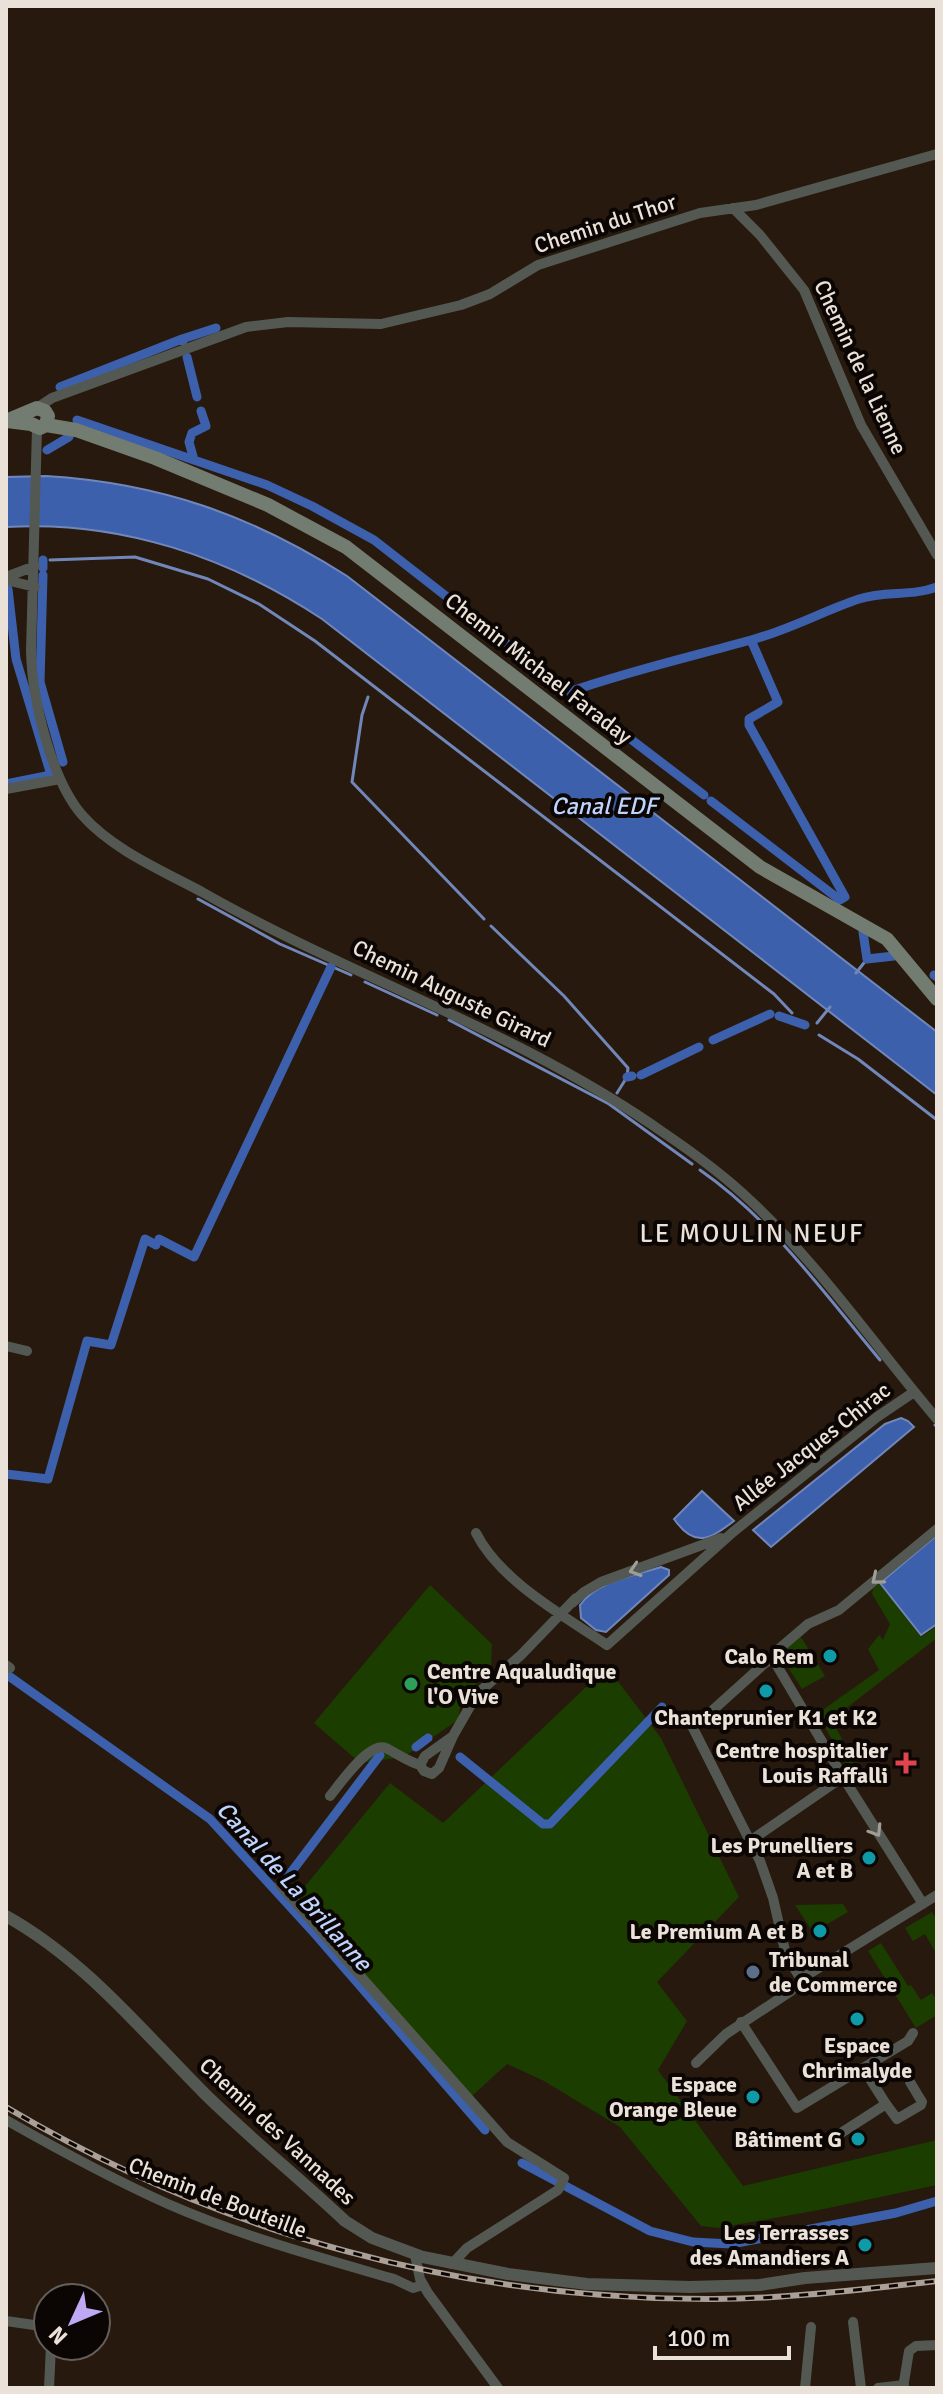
<svg xmlns="http://www.w3.org/2000/svg" width="943" height="2394" viewBox="0 0 943 2394" font-family="Signika,sans-serif">
	<style>
		.green { fill: #1b3d00 }
		.water { fill: #3d60ac; stroke: #7187ba; stroke-width: 2 }
		.lines { fill: none; stroke-linecap: round; stroke-linejoin: round }
		.stream { stroke: #7187ba; stroke-width: 3 }
		.canal { stroke: #3d60ac; stroke-width: 9 }
		.minor { stroke: #535952; stroke-width: 10 }
		.tertiary { stroke: #535952; stroke-width: 12 }
		.secondary { stroke: #737c70; stroke-width: 14 }
		.rail-casing { stroke: #aba097; stroke-width: 6 }
		.rail { stroke: #0b0603; stroke-width: 3; stroke-dasharray: 9; stroke-linecap: butt }
		.oneway { stroke: #9e9d96 }
		.culture-dot { fill: #0f9aa8; stroke: #0b0603; stroke-width: 3 }
		.leisure-dot { fill: #2e9e5b; stroke: #0b0603; stroke-width: 3 }
		.health-dot { fill: #e0444e; stroke: #0b0603; stroke-width: 3 }
		.service-dot { fill: #5c6f8a; stroke: #0b0603; stroke-width: 3 }
		.labels { text-anchor: middle; stroke-width: 8; stroke-linejoin: round; paint-order: stroke }
		.street-label { font-size: 22px; fill: #eae1d9; stroke: #0b0603 }
		.poi-label { font-size: 22px; font-weight: bold; fill: #eae1d9; stroke: #0b0603; text-anchor: end }
		.water-label { font-size: 24px; font-style: italic; fill: #bed4fe; stroke: #0b0603 }
		.quarter-label { font-size: 26px; letter-spacing: 2px; fill: #eae1d9; stroke: #0b0603 }
	</style>
	<rect width="100%" height="100%" fill="#27190d"/>
	<!-- green -->
	<path class="green" d="M880,1583L921,1637L937,1626V1638L840,1713L837,1730L855,1762L848,1767L820,1719L824,1709L879,1670L868,1649L879,1635L883,1640L890,1624L872,1594L873,1589Z
		M430,1585L492,1644L491,1665L461,1703L458,1720L404,1757L360,1763L314,1723Z
		M801,1637L825,1676L802,1689L782,1658L787,1653L785,1650Z
		M607,1667L661,1738L739,1897L657,1982L687,2021L658,2070L743,2186L937,2140V2185L819,2210L718,2228L701,2226L620,2127L544,2081L507,2064L471,2097L297,1896L390,1783L443,1823Z
		M843,1904L848,1912L817,1930L815,1927L811,1929L795,1905Z
		M932,1912L937,1920V1955L925,1934L913,1941L905,1928Z
		M881,1943L908,1986L911,1985L921,2000L932,1993L937,2001V2015L916,2028L868,1951Z"/>
	<!-- water -->
	<path class="water" d="M46,476C160,483 251,515 347,576L937,1032V1095L322,619C228,557 120,520 6,527V477Z
		M901,1418L908,1421L914,1427L771,1547L753,1530L885,1424Z
		M702,1491L734,1521C710,1539 695,1549 674,1519Z
		M937,1535V1624L921,1635L880,1583Z
		M661,1567L669,1570V1575L606,1632L596,1630L581,1618L580,1605C597,1581 634,1576 661,1567Z"/>
	<g class="lines">
		<!-- stream -->
		<path class="stream" d="M50,560L135,557L208,579L259,604L315,641L774,994L792,1013
			M368,697L362,715L352,782L484,919
			M198,899L280,944L351,975
			M491,926L564,996L628,1068L627,1077L617,1093
			M856,973L867,959
			M365,982L437,1015
			M449,1020L609,1104L692,1164
			M817,1023L830,1007
			M819,1035L858,1059L937,1120
			M700,1170C772,1220 824,1293 880,1360
			M935,1425L937,1427"/>
		<!-- canal -->
		<path class="canal" d="M183,341L182,339L216,328
			M187,357L197,397
			M60,387L182,339
			M77,420L267,485L312,506L374,540L569,692
			M47,450L69,437
			M194,460L189,442L192,433L206,426L201,411
			M43,560V568
			M43,575L40,682L63,762
			M6,784L51,775L16,659L8,589
			M704,795L569,692C629,671 690,657 751,640C789,630 823,611 859,599C886,590 910,597 937,587
			M711,801L840,900L845,897L749,725V719L778,702L751,640
			M863,932L867,959L894,956
			M934,975L937,977
			M779,1016L805,1025
			M713,1040L770,1014
			M641,1075L699,1047
			M627,1077L632,1076
			M159,1239L194,1257L331,967
			M6,1474L48,1479L87,1341L111,1345L145,1239L156,1245
			M6,1674L210,1819L316,1935L485,2130
			M416,1747L428,1738
			M460,1757L543,1824H550L662,1707
			M283,1883L380,1755
			M522,2163L650,2231L693,2242L731,2244L896,2213L937,2201"/>
		<!-- minor -->
		<path class="minor" d="M733,208L760,235L804,290L861,425L937,555
			M37,408L52,398L246,327L288,322L381,324L461,305L490,294L538,265L700,213L756,205L937,154
			M37,428L31,651C32,699 51,779 82,815C113,850 161,870 202,892C353,978 521,1032 664,1133C695,1154 725,1176 752,1202C821,1267 876,1347 937,1419
			M6,577L35,566
			M6,580L35,587
			M6,789L60,779
			M6,1346L27,1351
			M476,1533C500,1581 564,1616 607,1645L733,1532L877,1417L914,1392
			M572,1603L584,1592L601,1582L721,1538
			M773,1659L843,1777L923,1904
			M6,1665L10,1668
			M453,1736L425,1756L420,1765L424,1771L432,1774L439,1768L453,1736L477,1694L521,1655L576,1598
			M330,1796C340,1784 369,1741 386,1748C398,1754 407,1761 420,1765
			M750,1841L843,1777
			M280,1885L507,2142L564,2178L558,2190L467,2248L452,2264
			M801,1979L786,1955L773,1898L760,1861L693,1728L765,1663L773,1659L780,1648L808,1624L839,1610L937,1529
			M741,2022L797,2108L863,2068L886,2104L841,2133
			M696,2063L726,2034L791,1991L804,1977L937,1895
			M863,2068L908,2041L913,2033
			M886,2104L897,2119L921,2105L922,2102L910,2082
			M6,2120C59,2150 112,2179 168,2204C241,2236 318,2257 394,2279L413,2288L423,2285
			M415,2255L420,2279L428,2293L498,2388
			M6,2321L48,2327
			M853,2322L861,2388
			M49,2388L51,2346
			M805,2388L811,2327
			M878,2388L904,2385
			M903,2388L909,2351L916,2346L937,2345"/>
		<!-- tertiary -->
		<path class="tertiary" d="M6,1916C85,1960 142,2031 205,2094C250,2138 299,2178 345,2221L372,2238L423,2257L508,2274L587,2284L690,2287L760,2285L805,2278L937,2268"/>
		<!-- secondary -->
		<path class="secondary" d="M6,421L37,408L45,411L48,416L46,425L40,428L31,424L7,421
			M46,425L76,430L155,458L268,505L346,547L760,867L887,939L937,999"/>
		<defs>
			<path id="rail" d="M6,2107C221,2235 464,2300 714,2299C788,2299 863,2289 937,2281"/>
		</defs>
		<!-- rail casing -->
		<use href="#rail" class="rail-casing"/>
		<!-- rail -->
		<use href="#rail" class="rail"/>
	</g>
	<!-- one-way arrows -->
	<defs><path id="oneway-chevron" d="M-2-3.5L2.5 0L-2 3.5" fill="none" stroke-width="1.6" stroke-linecap="round" stroke-linejoin="round" transform="scale(2)"/></defs>
	<g class="oneway">
		<use href="#oneway-chevron" transform="translate(635 1570) rotate(162)"/>
		<use href="#oneway-chevron" transform="translate(877 1579) rotate(140)"/>
		<use href="#oneway-chevron" transform="translate(876 1831) rotate(58)"/>
	</g>
	<!-- markers -->
	<g class="culture-dot">
		<circle cx="830" cy="1656" r="8"/>
		<circle cx="766" cy="1691" r="8"/>
		<circle cx="869" cy="1858" r="8"/>
		<circle cx="820" cy="1931" r="8"/>
		<circle cx="857" cy="2019" r="8"/>
		<circle cx="753" cy="2097" r="8"/>
		<circle cx="858" cy="2139" r="8"/>
		<circle cx="865" cy="2245" r="8"/>
	</g>
	<circle class="leisure-dot" cx="411" cy="1684" r="8"/>
	<path class="health-dot" d="M902 1751h8v8h8v8h-8v8h-8v-8h-8v-8h8z"/>
	<circle class="service-dot" cx="753" cy="1972" r="8"/>
	<g class="labels">
		<!-- street labels -->
		<g class="street-label">
			<text transform="translate(605 223) rotate(-18)" y="8">Chemin du Thor</text>
			<text transform="translate(861 367) rotate(65)" y="8">Chemin de la Lienne</text>
			<text transform="translate(539 668) rotate(38)" y="8">Chemin Michael Faraday</text>
			<text transform="translate(452 993) rotate(26)" y="8">Chemin Auguste Girard</text>
			<text transform="translate(811 1446) rotate(-38)" y="8">Allée Jacques Chirac</text>
			<text transform="translate(278 2131) rotate(43)" y="8">Chemin des Vannades</text>
			<text transform="translate(218 2197) rotate(21)" y="8">Chemin de Bouteille</text>
		</g>
		<!-- poi labels -->
		<g class="poi-label">
			<text x="814" y="1664">Calo Rem</text>
			<text x="427" y="1679" text-anchor="start">Centre Aqualudique<tspan x="427" dy="25">l'O Vive</tspan></text>
			<text x="766" y="1725" text-anchor="middle">Chanteprunier K1 et K2</text>
			<text x="888" y="1758">Centre hospitalier<tspan x="888" dy="25">Louis Raffalli</tspan></text>
			<text x="853" y="1853">Les Prunelliers<tspan x="853" dy="25">A et B</tspan></text>
			<text x="804" y="1939">Le Premium A et B</text>
			<text x="769" y="1967" text-anchor="start">Tribunal<tspan x="769" dy="25">de Commerce</tspan></text>
			<text x="857" y="2053" text-anchor="middle">Espace<tspan x="857" dy="25">Chrimalyde</tspan></text>
			<text x="737" y="2092">Espace<tspan x="737" dy="25">Orange Bleue</tspan></text>
			<text x="842" y="2147">Bâtiment G</text>
			<text x="849" y="2240">Les Terrasses<tspan x="849" dy="25">des Amandiers A</tspan></text>
		</g>
		<!-- water labels -->
		<g class="water-label">
			<text x="604" y="814">Canal EDF</text>
			<text transform="translate(294 1886) rotate(48)" y="8">Canal de La Brillanne</text>
		</g>
		<!-- quarter labels -->
		<g class="quarter-label">
			<text x="752" y="1242">LE MOULIN NEUF</text>
		</g>
	</g>
	<!-- border -->
	<rect width="943" height="2394" fill="none" stroke="#eae1d9" stroke-width="16"/>
	<!-- north arrow -->
	<g transform="translate(72 2322) rotate(226)"><circle r="38" fill="#0b0603" stroke="#645e59" stroke-width="2"/>
	<path d="M0-6L14 30L0 20L-14 30Z" fill="#bfa9f4"/>
	<text y="-12" font-size="22" font-weight="bold" text-anchor="middle" fill="#eae1d9">N</text>
	</g>
	<!-- scale -->
	<path d="M655 2346v12h134v-12" fill="none" stroke="#eae1d9" stroke-width="4"/>
	<text x="667" y="2346" font-size="24" fill="#eae1d9" stroke="#0b0603" stroke-width="6" paint-order="stroke">100 m</text>
</svg>
